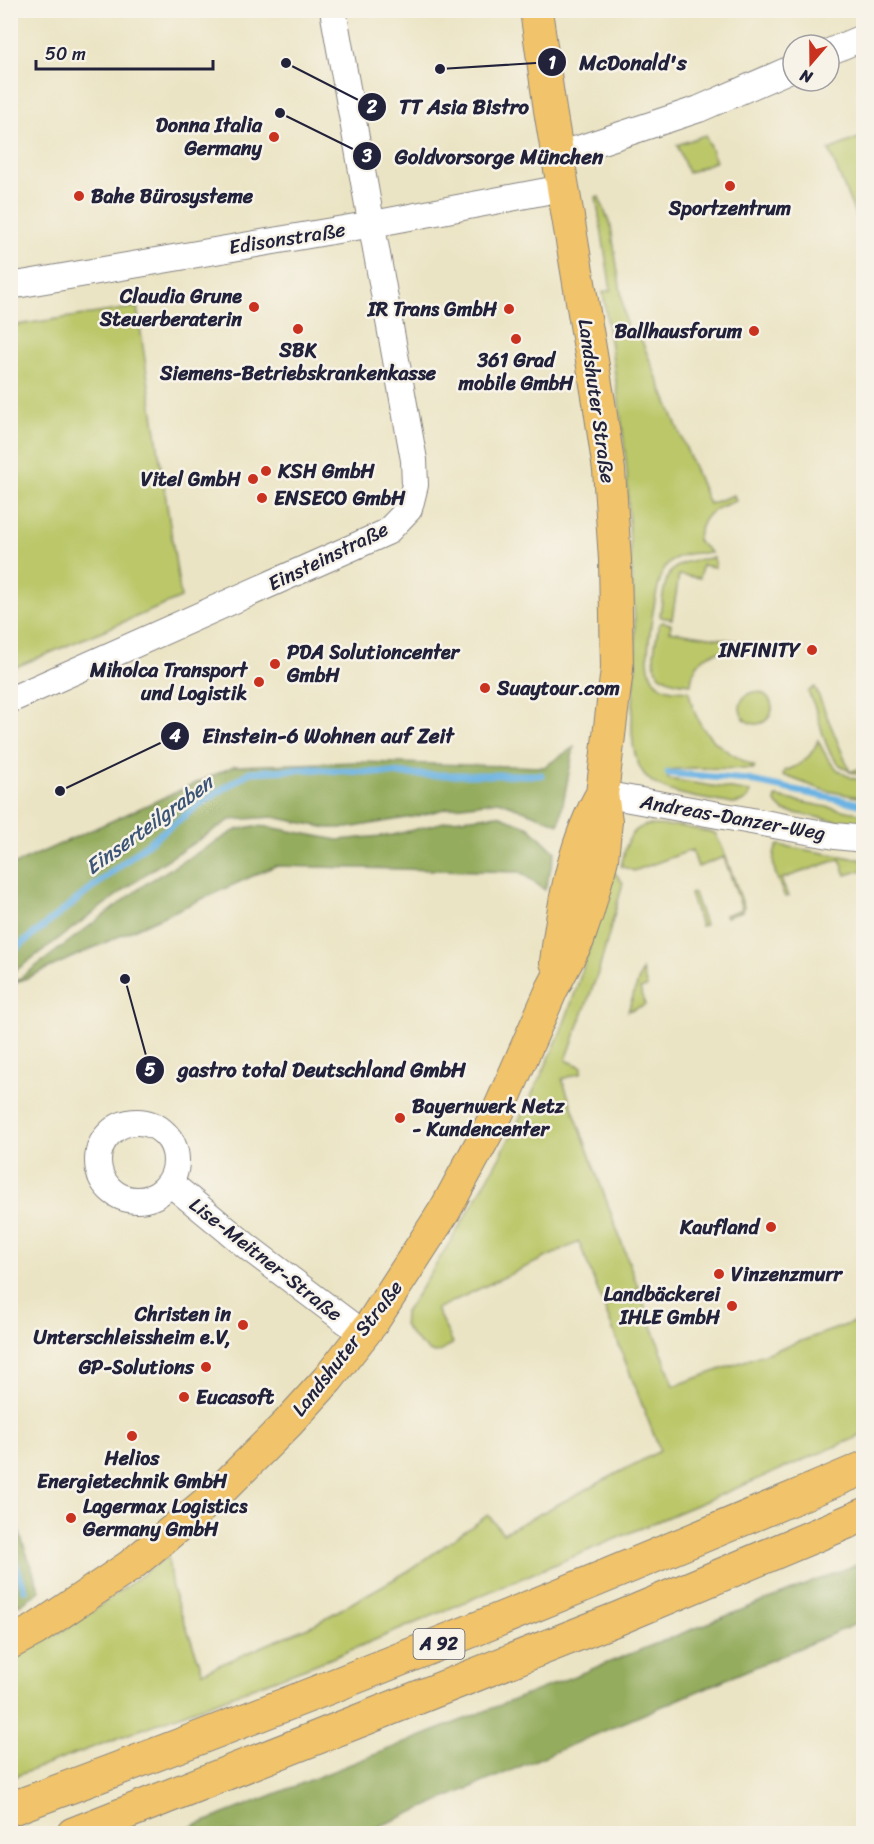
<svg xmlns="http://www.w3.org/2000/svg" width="874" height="1844" viewBox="0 0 874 1844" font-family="Sriracha,sans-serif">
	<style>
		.green { fill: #bbc769; stroke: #6e7452; stroke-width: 1.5 }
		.forest { fill: #94ac5d; stroke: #5b674c; stroke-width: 1.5 }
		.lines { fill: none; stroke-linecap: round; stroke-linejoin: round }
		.stream { stroke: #6cb3e3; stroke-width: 7 }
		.minor-casing { stroke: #868380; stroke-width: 28 }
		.major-casing { stroke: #868380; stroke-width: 34 }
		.highway-casing { stroke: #868380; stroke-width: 35 }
		.minor { stroke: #fff; stroke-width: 26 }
		.major { stroke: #f1c36a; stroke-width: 32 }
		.highway { stroke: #f1c36a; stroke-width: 33 }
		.poi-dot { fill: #c8321e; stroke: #f7f3e8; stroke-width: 2 }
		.labels { text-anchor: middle; stroke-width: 5; stroke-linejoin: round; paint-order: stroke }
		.shield { fill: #f7f3e8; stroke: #62616f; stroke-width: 1.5 }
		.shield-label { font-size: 18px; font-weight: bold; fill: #22223b }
		.poi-label { font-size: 20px; font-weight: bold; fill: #22223b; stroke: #f7f3e8; text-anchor: end }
		.street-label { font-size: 20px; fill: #22223b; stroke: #f7f3e8 }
		.water-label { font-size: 21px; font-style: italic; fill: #3c5576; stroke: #f7f3e8 }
		.leader { fill: none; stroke: #22223b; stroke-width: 2 }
		.callout-dot { fill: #22223b; stroke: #f7f3e8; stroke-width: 2 }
		.mark-label { font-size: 18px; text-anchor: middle; font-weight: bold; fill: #fff }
		.callout-label { font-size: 21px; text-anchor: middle; font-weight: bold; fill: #22223b; stroke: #f7f3e8; stroke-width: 5; stroke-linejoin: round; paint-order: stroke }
	</style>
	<rect width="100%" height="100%" fill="#f7f3e8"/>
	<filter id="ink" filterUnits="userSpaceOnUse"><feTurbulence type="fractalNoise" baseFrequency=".0167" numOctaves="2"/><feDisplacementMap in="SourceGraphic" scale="12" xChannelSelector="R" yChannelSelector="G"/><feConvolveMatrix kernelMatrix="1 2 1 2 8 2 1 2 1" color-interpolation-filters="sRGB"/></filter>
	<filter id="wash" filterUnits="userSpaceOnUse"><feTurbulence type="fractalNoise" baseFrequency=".008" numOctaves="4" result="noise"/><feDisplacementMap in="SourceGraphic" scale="24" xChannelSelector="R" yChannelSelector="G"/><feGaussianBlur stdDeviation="1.35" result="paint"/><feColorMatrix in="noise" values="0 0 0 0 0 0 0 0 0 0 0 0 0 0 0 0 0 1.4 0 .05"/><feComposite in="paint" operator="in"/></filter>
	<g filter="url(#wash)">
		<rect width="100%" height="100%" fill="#ebe4c4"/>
		<!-- green -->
		<path class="green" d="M705,135L716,161L688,173L677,145Z
			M863,136L864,225L860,226L829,150Z
			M596,197H599L611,227L628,338L639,334L709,504L734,495L736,501C711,510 703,513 697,540L711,553C696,553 678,552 667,565C656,577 648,641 648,659C648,668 651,679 658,684C666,691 679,690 689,691C696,733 719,749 755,767L754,769L691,768L669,770L668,779L751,792C748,801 741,803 733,804C708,799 659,795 644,774C622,744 637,689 636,654C635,611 631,569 629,527C628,505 628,484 626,463C621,406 611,349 603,292L611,290Z
			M137,307L181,598L11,669V326Z
			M714,558L715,567L702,565L700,578L679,575L672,619L661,617L660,615C666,571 667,561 714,558Z
			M663,622L671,624L670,631L743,642L762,647L759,654C731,647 694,647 691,684C645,681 652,661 659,624Z
			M815,687L850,772L863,767V776C817,765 827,725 808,692Z
			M740 708a16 16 0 1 1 32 0a16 16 0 1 1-32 0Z
			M818,740C829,764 837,775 863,781V798L823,790L783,775L784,771C801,766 812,757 818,740Z
			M776,797L863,814V826L784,811L775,802Z
			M647,825L679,826L715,833L723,849L744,907L743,911L726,917L725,915L742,909L724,857L698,867L692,850L634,871L621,866C626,848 627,830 647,825Z
			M778,845L863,860V870L846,875L840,859L781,879L788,896L785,897C778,880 767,862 778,845Z
			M611,868L623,883L599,970L566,1060L582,1067L581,1073L562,1079L674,1386L863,1319V1435L327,1660L11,1778L10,1661L77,1622L168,1556L172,1589L203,1672L315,1624L410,1570L488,1515L503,1533L660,1451L579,1242L436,1309L453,1343C448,1347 442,1352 436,1353C428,1354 406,1332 404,1324C403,1322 404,1316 404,1314C447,1249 487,1184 522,1114C538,1082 555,1049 567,1015C585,967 598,917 611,868Z
			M694,893L705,925L701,926L690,894Z
			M642,970L647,987L640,989L645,1005L628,1011Z"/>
		<!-- forest -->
		<path class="forest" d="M574,747L559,824L499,801L448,808L418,816L348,828H328L273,817L230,820L151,870L11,974V866L234,766L358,762L544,767Z
			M498,815L529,827L555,852L545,890L520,872L275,866L11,985L148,882L236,830L254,826L269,827L338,840L393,835L452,820Z
			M10,1506L40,1591L19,1605L11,1593Z
			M863,1562V1621L364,1833H176Z"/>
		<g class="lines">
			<!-- stream -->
			<path class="stream" d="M668,773L747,780L864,805
				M10,953L151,841L204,801L250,772L308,769L427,775H541
				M10,1549L25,1590"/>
		</g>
	</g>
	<g filter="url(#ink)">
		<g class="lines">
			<defs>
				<path id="minor" d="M829,52L864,37
					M558,153L578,149L699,109L793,68
					M10,286L373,224L563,188
					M10,700L387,532L409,509L415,485L414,460L333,10
					M602,794L835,836L864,839
					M98 1161a39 39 0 1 1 78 0a39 39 0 1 1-78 0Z
					M170,1183L249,1248L363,1334"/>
				<path id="major" d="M556,962C563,907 572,849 599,799
					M10,1643L35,1630L130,1566L218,1493L288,1423L328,1379L372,1323L445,1210L498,1112L552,989L578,940L588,911L602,859L606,821L602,794L617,669L615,560L609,470L599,402L550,110L536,10"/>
				<path id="highway" d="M10,1809C298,1703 582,1588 864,1468
					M73,1834L619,1618L864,1515"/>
			</defs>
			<!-- minor casing -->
			<use href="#minor" class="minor-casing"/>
			<!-- major casing -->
			<use href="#major" class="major-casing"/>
			<!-- highway casing -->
			<use href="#highway" class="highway-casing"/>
			<!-- minor -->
			<use href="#minor" class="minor"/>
			<!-- major -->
			<use href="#major" class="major"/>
			<!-- highway -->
			<use href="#highway" class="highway"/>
		</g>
	</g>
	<!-- markers -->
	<g class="poi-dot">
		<circle cx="274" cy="137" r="6"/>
		<circle cx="730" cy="186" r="6"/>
		<circle cx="79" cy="196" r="6"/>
		<circle cx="254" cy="307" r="6"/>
		<circle cx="509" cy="309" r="6"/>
		<circle cx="298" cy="329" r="6"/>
		<circle cx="754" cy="331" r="6"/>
		<circle cx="516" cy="339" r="6"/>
		<circle cx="266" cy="471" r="6"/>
		<circle cx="253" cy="479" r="6"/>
		<circle cx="262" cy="498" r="6"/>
		<circle cx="812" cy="650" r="6"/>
		<circle cx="275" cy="664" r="6"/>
		<circle cx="259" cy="682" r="6"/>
		<circle cx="485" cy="688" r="6"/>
		<circle cx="400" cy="1118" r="6"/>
		<circle cx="771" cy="1227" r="6"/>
		<circle cx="719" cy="1274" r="6"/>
		<circle cx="732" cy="1306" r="6"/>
		<circle cx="243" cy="1325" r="6"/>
		<circle cx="206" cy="1367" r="6"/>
		<circle cx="184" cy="1397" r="6"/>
		<circle cx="132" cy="1436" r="6"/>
		<circle cx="71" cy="1518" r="6"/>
	</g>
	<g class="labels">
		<!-- shield labels -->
		<rect class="shield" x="413.5" y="1629" width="51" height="30" rx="4.5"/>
		<g class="shield-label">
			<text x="439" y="1650">A 92</text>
		</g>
		<!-- poi labels -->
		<g class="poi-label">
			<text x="262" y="132">Donna Italia<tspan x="262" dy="23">Germany</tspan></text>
			<text x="91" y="203" text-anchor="start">Bahe Bürosysteme</text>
			<text x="730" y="215" text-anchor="middle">Sportzentrum</text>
			<text x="242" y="303">Claudia Grune<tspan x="242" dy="23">Steuerberaterin</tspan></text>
			<text x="497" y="316">IR Trans GmbH</text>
			<text x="742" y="338">Ballhausforum</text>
			<text x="298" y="357" text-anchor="middle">SBK<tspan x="298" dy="23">Siemens-Betriebskrankenkasse</tspan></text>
			<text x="516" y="367" text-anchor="middle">361 Grad<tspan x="516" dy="23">mobile GmbH</tspan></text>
			<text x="278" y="478" text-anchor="start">KSH GmbH</text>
			<text x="241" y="486">Vitel GmbH</text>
			<text x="274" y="505" text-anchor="start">ENSECO GmbH</text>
			<text x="800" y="657">INFINITY</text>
			<text x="287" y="659" text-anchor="start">PDA Solutioncenter<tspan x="287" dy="23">GmbH</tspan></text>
			<text x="247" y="677">Miholca Transport<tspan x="247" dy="23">und Logistik</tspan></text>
			<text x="497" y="695" text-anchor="start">Suaytour.com</text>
			<text x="412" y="1113" text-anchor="start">Bayernwerk Netz<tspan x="412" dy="23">- Kundencenter</tspan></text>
			<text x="759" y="1234">Kaufland</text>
			<text x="731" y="1281" text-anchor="start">Vinzenzmurr</text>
			<text x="720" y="1301">Landbäckerei<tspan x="720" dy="23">IHLE GmbH</tspan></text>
			<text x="231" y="1321">Christen in<tspan x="231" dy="23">Unterschleissheim e.V,</tspan></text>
			<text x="194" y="1374">GP-Solutions</text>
			<text x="196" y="1404" text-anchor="start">Eucasoft</text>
			<text x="132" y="1465" text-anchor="middle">Helios<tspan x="132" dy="23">Energietechnik GmbH</tspan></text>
			<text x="83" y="1513" text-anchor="start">Lagermax Logistics<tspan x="83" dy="23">Germany GmbH</tspan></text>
		</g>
		<!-- street labels -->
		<g class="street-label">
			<text transform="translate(287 238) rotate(-9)" y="7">Edisonstraße</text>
			<text transform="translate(597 401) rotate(82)" y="7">Landshuter Straße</text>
			<text transform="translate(328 556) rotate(-26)" y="7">Einsteinstraße</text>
			<text transform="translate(733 817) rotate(10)" y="7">Andreas-Danzer-Weg</text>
			<text transform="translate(266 1259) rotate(38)" y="7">Lise-Meitner-Straße</text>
			<text transform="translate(347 1348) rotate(-52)" y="7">Landshuter Straße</text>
		</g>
		<!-- water labels -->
		<g class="water-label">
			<text transform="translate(149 825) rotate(-36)" y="7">Einserteilgraben</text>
		</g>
	</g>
	<!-- callouts -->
	<path class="leader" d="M440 69L552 62M286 63L372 107M280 113L367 156M60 791L175 736M125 979L150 1070"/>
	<g class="callout-dot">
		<circle cx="440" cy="69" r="6"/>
		<circle cx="286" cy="63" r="6"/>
		<circle cx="280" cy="113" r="6"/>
		<circle cx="60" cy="791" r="6"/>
		<circle cx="125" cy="979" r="6"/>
		<circle cx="552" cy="62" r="15"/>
		<circle cx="372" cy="107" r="15"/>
		<circle cx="367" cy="156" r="15"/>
		<circle cx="175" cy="736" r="15"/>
		<circle cx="150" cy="1070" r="15"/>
	</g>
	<g class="mark-label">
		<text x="552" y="69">1</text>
		<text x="372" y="113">2</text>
		<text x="367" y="162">3</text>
		<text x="175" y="742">4</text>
		<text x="150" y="1076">5</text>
	</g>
	<g class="callout-label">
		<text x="633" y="70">McDonald's</text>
		<text x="464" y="114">TT Asia Bistro</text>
		<text x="499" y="164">Goldvorsorge München</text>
		<text x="328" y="743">Einstein-6 Wohnen auf Zeit</text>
		<text x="322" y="1077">gastro total Deutschland GmbH</text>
	</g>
	<!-- margin -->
	<rect width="874" height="1844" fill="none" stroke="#f7f3e8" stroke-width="36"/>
	<!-- north arrow -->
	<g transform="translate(811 63) rotate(200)"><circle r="28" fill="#f7f3e8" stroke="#a29fa3" stroke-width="1.5"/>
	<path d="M0-4.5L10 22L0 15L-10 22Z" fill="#c8321e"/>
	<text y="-9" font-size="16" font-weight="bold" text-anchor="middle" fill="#22223b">N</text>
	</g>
	<!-- scale -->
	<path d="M36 60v9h177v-9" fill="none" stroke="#22223b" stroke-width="3"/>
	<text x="45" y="60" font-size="18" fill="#22223b" stroke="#f7f3e8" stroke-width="4.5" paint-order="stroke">50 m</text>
</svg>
